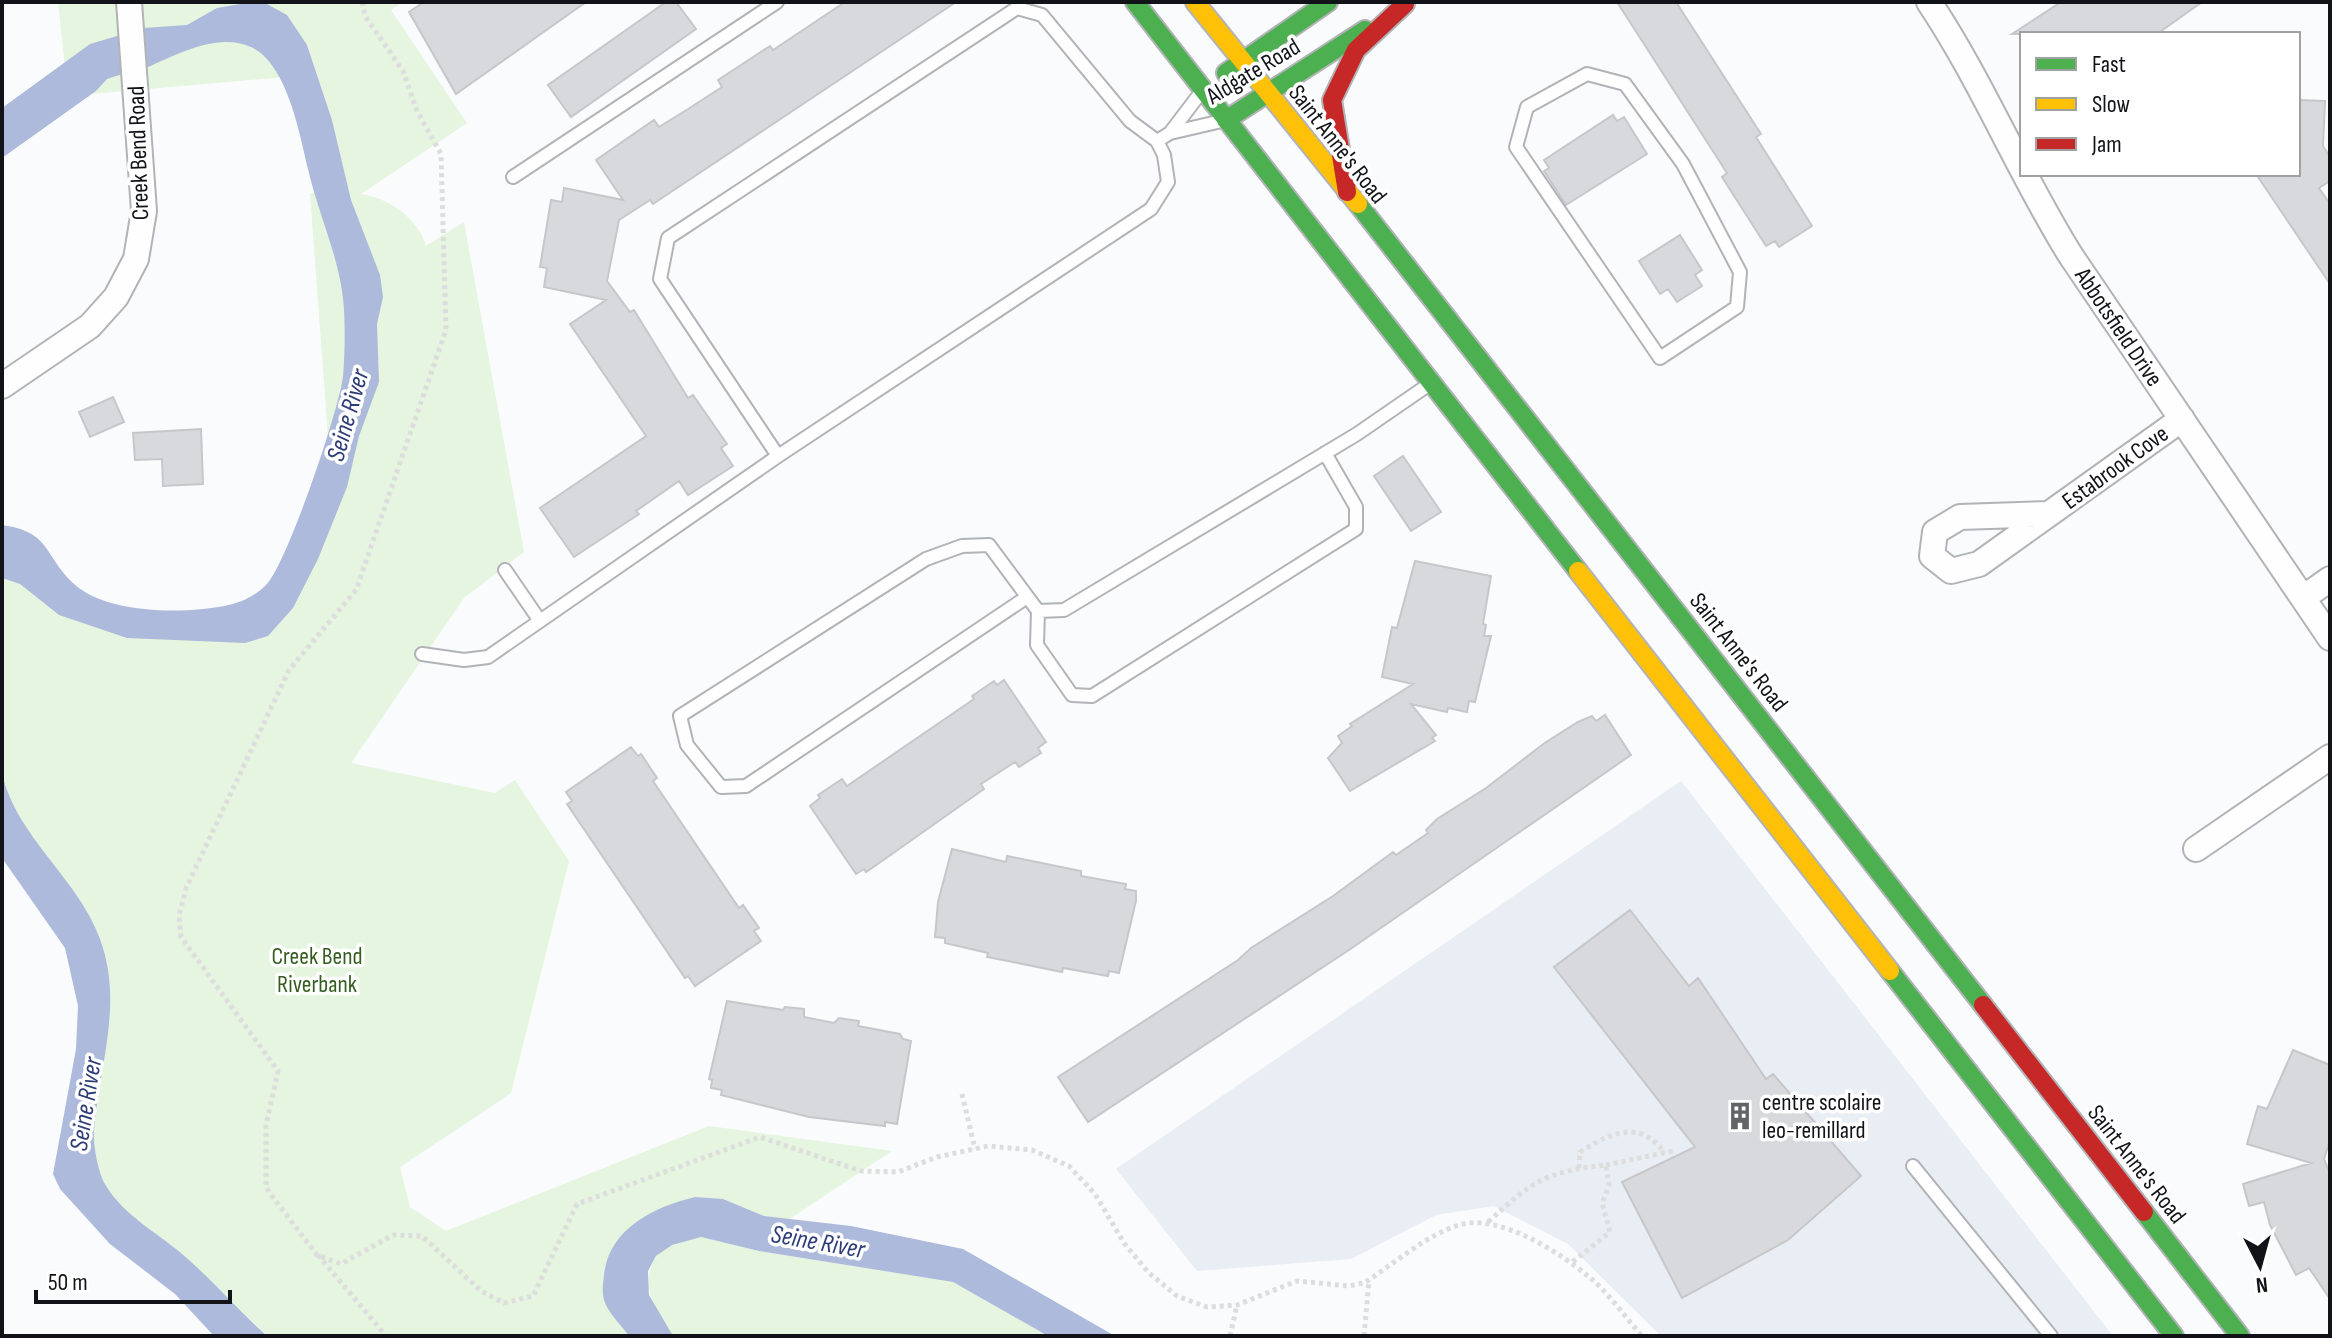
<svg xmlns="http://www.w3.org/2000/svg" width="2332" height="1338" viewBox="0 0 2332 1338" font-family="'Sofia Sans Condensed',sans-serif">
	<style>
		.built { fill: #e9edf4 }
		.green { fill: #e5f5df }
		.water { fill: #aebadb }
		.building { fill: #d8d9dc; stroke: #c6c7ca; stroke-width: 2 }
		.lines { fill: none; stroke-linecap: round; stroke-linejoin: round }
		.lane-casing { stroke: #b1b3b6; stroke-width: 16 }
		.street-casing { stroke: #b1b3b6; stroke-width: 28 }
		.fast-casing { stroke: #b1b3b6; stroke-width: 22 }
		.slow-casing { stroke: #b1b3b6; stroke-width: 22 }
		.jam-casing { stroke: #b1b3b6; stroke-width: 22 }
		.path { stroke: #ddd; stroke-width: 5; stroke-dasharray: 4 4; stroke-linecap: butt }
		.lane { stroke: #fefeff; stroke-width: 12 }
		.street { stroke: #fefeff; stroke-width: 24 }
		.fast { stroke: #4caf50; stroke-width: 18 }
		.slow { stroke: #ffc107; stroke-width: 18 }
		.jam { stroke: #c62828; stroke-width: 18 }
		.labels { text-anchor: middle; stroke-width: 7; stroke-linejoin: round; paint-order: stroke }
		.street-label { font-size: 24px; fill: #111318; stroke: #fff }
		.park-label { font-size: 24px; fill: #355d20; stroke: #fff }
		.poi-label { font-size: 24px; fill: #111318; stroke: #fff; text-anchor: start }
		.water-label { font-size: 26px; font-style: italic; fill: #2d3d78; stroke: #fff }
	</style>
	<rect width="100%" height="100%" fill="#fafbfc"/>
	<!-- built -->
	<path class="built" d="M1681,781L2113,1336H1661L1568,1244L1494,1206L1436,1215L1351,1259L1197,1271L1116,1169Z"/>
	<!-- green -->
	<path class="green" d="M58,2H403L391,10L467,123L361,194C387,197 419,219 426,246L464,222L524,552L464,598L351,763L495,793L515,780L569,861L511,1093L400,1167L410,1207L446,1231L709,1126L892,1151L788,1220L764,1216L723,1199L614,1245C594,1286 603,1302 629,1336H268C240,1312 216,1284 189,1260C161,1234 124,1217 105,1184C98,1172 93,1144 94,1131C99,1066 124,1004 100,939C78,878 18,839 2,774V578L20,584L59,615L293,608L334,518L310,193L349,194L332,120L307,45L297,76L68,96Z
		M701,1237L759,1251L953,1282L1048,1336H673C638,1296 636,1242 701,1237Z"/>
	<!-- water -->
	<path class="water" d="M246,3H265L287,15L307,45L332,120L351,200L380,275L383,297L377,324L379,382L359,436L347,487L318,559L293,608L268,636L245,643L127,638L59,615L20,584L2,578V525C51,532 43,554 73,583C105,614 183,614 224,606C241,603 255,596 266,585C287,564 340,407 343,376C345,354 345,330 344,309C341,260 319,217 308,169C300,135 287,63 251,47C218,32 178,54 148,67C135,72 120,74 107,79L96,91L2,158V108L90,44L144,28L187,25L217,8Z
		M2,774C18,839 78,878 100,939C124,1004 99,1066 94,1131C93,1144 98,1172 105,1184C124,1217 161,1234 189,1260C216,1284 240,1312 267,1336H214L175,1294L110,1244L60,1189L53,1174L76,1049L78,1006L65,948L2,858Z
		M695,1197L723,1199L764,1216L851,1226L963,1249L1115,1336H1048L953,1282L759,1251L701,1237L672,1245L656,1256L648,1271L649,1295L673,1336H629C622,1326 611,1316 606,1305C601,1295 603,1285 604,1274C610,1228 654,1207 695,1197Z"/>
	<!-- building -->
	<path class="building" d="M424,2H586L456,94L409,12Z
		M666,2H676L696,29L571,117L548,85Z
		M845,2H956L653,204L650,200L619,220L607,281L630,312L634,310L688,398L693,395L727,444L721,448L733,466L688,495L679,481L636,511L639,514L574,557L540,508L646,436L570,324L606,300L544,287L547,268L540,267L551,200L562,202L564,188L623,200L596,160L654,120L659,127L688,109L722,87L718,80L770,46L773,50Z
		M1617,2H1676L1761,134L1756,137L1812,226L1779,247L1775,241L1766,246L1722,177L1727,173Z
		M2061,2H2202L2157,34H2012Z
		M2298,100L2325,101L2323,146L2330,157V181L2319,188L2330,204V284L2256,174H2298Z
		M1613,115L1617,121L1624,117L1647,154L1566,205L1544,171L1549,168L1544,160Z
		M1680,235L1702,270L1695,275L1702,286L1677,302L1668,289L1660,294L1639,261Z
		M113,397L124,422L90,437L79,412Z
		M201,429L203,484L163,486L162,459L135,460L133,433Z
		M1403,456L1441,512L1411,531L1374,476Z
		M1415,561L1491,576L1483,624L1486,625L1484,636H1491L1475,702L1469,701L1467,712L1448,708L1447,712L1411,704L1436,735L1432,738L1435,741L1350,791L1328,758L1342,743L1338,736L1352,726L1350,724L1413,684L1382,677L1392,627L1397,628Z
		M1004,680L1046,742L1038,748L1041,753L1019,767L1015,762L981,784L984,789L892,854L866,872L864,869L856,874L810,806L820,798L818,795L842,779L847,786L974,699L972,696L994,681L997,685Z
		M1605,715L1631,755L1349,950L1088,1122L1058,1077L1238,960L1251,948L1333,896L1393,852L1396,855L1428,833L1426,830L1437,819L1486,788L1546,742L1578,722L1592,716L1596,721Z
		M631,747L638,756L641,754L657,778L653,781L739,908L743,905L759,928L754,931L761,941L695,986L688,976L685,978L567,804L572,801L566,792Z
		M952,849L1006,862L1007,856L1081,871V876L1126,884L1125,889L1136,891V901L1119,973L1109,971L1108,976L1063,968L1062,972L1008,961L987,957L988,953L945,943V938L935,937L938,902Z
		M1630,910L1689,986L1698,978L1766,1079L1773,1074L1861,1176L1788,1240L1682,1298L1622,1182L1695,1147L1554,967Z
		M727,1001L783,1010L785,1007L804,1009V1017L834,1023L839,1018L859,1021L858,1026L900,1034L903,1039L911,1041L897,1124L885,1122V1126L809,1117L721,1095L722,1090L711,1088L712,1080L709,1079Z
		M2293,1050L2330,1065V1140L2324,1159L2330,1174V1299L2309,1268L2296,1275L2270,1225L2264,1202L2249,1206L2243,1184L2311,1163L2247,1144L2258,1106L2267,1109Z"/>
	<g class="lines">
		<defs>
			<path id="lane" d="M1587,74L1625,84L1683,164L1740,272L1737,307L1660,358L1516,147L1527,107Z
				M1170,133L1202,91
				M1157,141L1170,133L1226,120
				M513,177L777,2
				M505,570L540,621
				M1027,597L746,786L721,787L687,745L680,716L926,559L962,546L989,545L1038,611L1064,610L1357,434L1431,383
				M1038,611L1037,645L1072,695L1092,696L1356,529V507L1325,453
				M422,654L464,660L488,657L778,456L1151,209L1168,182L1164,155L1157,141L1130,121L1042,15L1017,8L668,238L660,279L778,456
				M1913,1166L2051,1336"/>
			<path id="street" d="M1929,2C1983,83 2019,173 2071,256L2330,638
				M2,386L90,326L116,297L136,259L144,211L129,2
				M2049,514L1979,564L1951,571L1932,556L1935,532L1960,517L2049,514L2182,419
				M2303,598L2330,579
				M2196,849L2330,757"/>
			<path id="fast" d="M1135,2L1578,571
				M1226,73L1328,2
				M1226,120L1365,30
				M1358,204L1983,1005
				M1890,971L2174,1336
				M2144,1212L2240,1336"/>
			<path id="slow" d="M1195,2L1358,204
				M1578,571L1890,971"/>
			<path id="jam" d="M1347,192L1332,100L1356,50L1405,4
				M1983,1005L2144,1212"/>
		</defs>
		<!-- lane casing -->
		<use href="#lane" class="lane-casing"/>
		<!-- street casing -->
		<use href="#street" class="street-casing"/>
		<!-- fast casing -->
		<use href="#fast" class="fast-casing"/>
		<!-- slow casing -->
		<use href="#slow" class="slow-casing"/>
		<!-- jam casing -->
		<use href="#jam" class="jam-casing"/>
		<!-- path -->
		<path class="path" d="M362,2L365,16L403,71L417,111L441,154L446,330L356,590L289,670L186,888L179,916L181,937L278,1071L266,1125V1188L317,1255L341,1264L393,1235L422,1236L481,1291L504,1303L533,1296L577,1204L760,1137L861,1171L898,1172L937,1157L988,1146L1032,1150L1069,1166L1095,1194L1124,1243L1149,1273L1177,1296L1207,1307L1237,1305L1297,1281L1349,1286L1364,1283C1394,1264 1426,1235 1459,1225C1498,1213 1559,1252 1588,1276C1608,1292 1625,1317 1642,1336
			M962,1094L975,1149
			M1606,1165L1673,1151
			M1579,1168L1580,1152C1612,1132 1639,1119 1665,1153
			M1488,1222C1533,1181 1544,1172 1606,1165L1609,1185L1602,1203L1610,1232L1570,1264
			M318,1255L386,1336
			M1230,1336L1237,1305
			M1364,1336L1369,1280"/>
		<!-- lane -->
		<use href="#lane" class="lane"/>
		<!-- street -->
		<use href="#street" class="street"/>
		<!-- fast -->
		<use href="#fast" class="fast"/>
		<!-- slow -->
		<use href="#slow" class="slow"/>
		<!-- jam -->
		<use href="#jam" class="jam"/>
	</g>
	<!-- icons -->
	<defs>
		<symbol id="building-bare" viewBox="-9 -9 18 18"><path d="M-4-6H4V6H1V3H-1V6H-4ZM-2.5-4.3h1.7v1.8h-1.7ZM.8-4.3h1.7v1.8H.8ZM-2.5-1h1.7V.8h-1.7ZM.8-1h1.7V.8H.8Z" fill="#636468" stroke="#fff" stroke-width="2.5" paint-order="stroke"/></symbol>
	</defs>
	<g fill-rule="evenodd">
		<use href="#building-bare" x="1720" y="1096" width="40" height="40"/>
	</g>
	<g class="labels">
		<!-- street labels -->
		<g class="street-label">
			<text transform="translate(1253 71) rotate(-31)" y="8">Aldgate Road</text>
			<text transform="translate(1338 144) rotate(52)" y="8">Saint Anne's Road</text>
			<text transform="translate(138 153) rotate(-92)" y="8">Creek Bend Road</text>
			<text transform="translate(2119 327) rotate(56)" y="8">Abbotsfield Drive</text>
			<text transform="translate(2115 467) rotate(-36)" y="8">Estabrook Cove</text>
			<text transform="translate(1739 652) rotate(52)" y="8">Saint Anne's Road</text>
			<text transform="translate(2137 1164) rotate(52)" y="8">Saint Anne's Road</text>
		</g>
		<!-- park labels -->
		<g class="park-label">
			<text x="317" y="964">Creek Bend<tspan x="317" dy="28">Riverbank</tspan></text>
		</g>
		<!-- poi labels -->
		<g class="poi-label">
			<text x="1762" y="1110">centre scolaire<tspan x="1762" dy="28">leo-remillard</tspan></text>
		</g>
		<!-- water labels -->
		<g class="water-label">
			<text transform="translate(347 415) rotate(-74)" y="9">Seine River</text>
			<text transform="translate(85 1104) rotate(-81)" y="9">Seine River</text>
			<text transform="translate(818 1241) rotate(10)" y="9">Seine River</text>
		</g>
	</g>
	<!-- border -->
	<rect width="2332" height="1338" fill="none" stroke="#111318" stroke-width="8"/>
	<!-- legend -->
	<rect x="2020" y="32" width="280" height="144" fill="#ffffff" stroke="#a0a1a3" stroke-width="2"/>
	<rect x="2036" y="58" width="40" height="12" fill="#4caf50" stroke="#a0a1a3" stroke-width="2"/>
	<text x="2092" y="72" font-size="24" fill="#111318">Fast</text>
	<rect x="2036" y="98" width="40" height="12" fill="#ffc107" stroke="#a0a1a3" stroke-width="2"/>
	<text x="2092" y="112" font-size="24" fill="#111318">Slow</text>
	<rect x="2036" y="138" width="40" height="12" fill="#c62828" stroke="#a0a1a3" stroke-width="2"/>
	<text x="2092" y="152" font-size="24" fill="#111318">Jam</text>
	<!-- north arrow -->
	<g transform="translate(2260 1266) rotate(174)" stroke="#ffffff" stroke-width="6" paint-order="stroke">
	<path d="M0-6L14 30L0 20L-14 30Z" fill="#111318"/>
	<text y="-12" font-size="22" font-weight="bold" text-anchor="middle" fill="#111318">N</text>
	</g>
	<!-- scale -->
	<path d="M36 1290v12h194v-12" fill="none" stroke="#111318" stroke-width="4"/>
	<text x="48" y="1290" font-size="24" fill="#111318" stroke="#ffffff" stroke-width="6" paint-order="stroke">50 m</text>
</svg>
